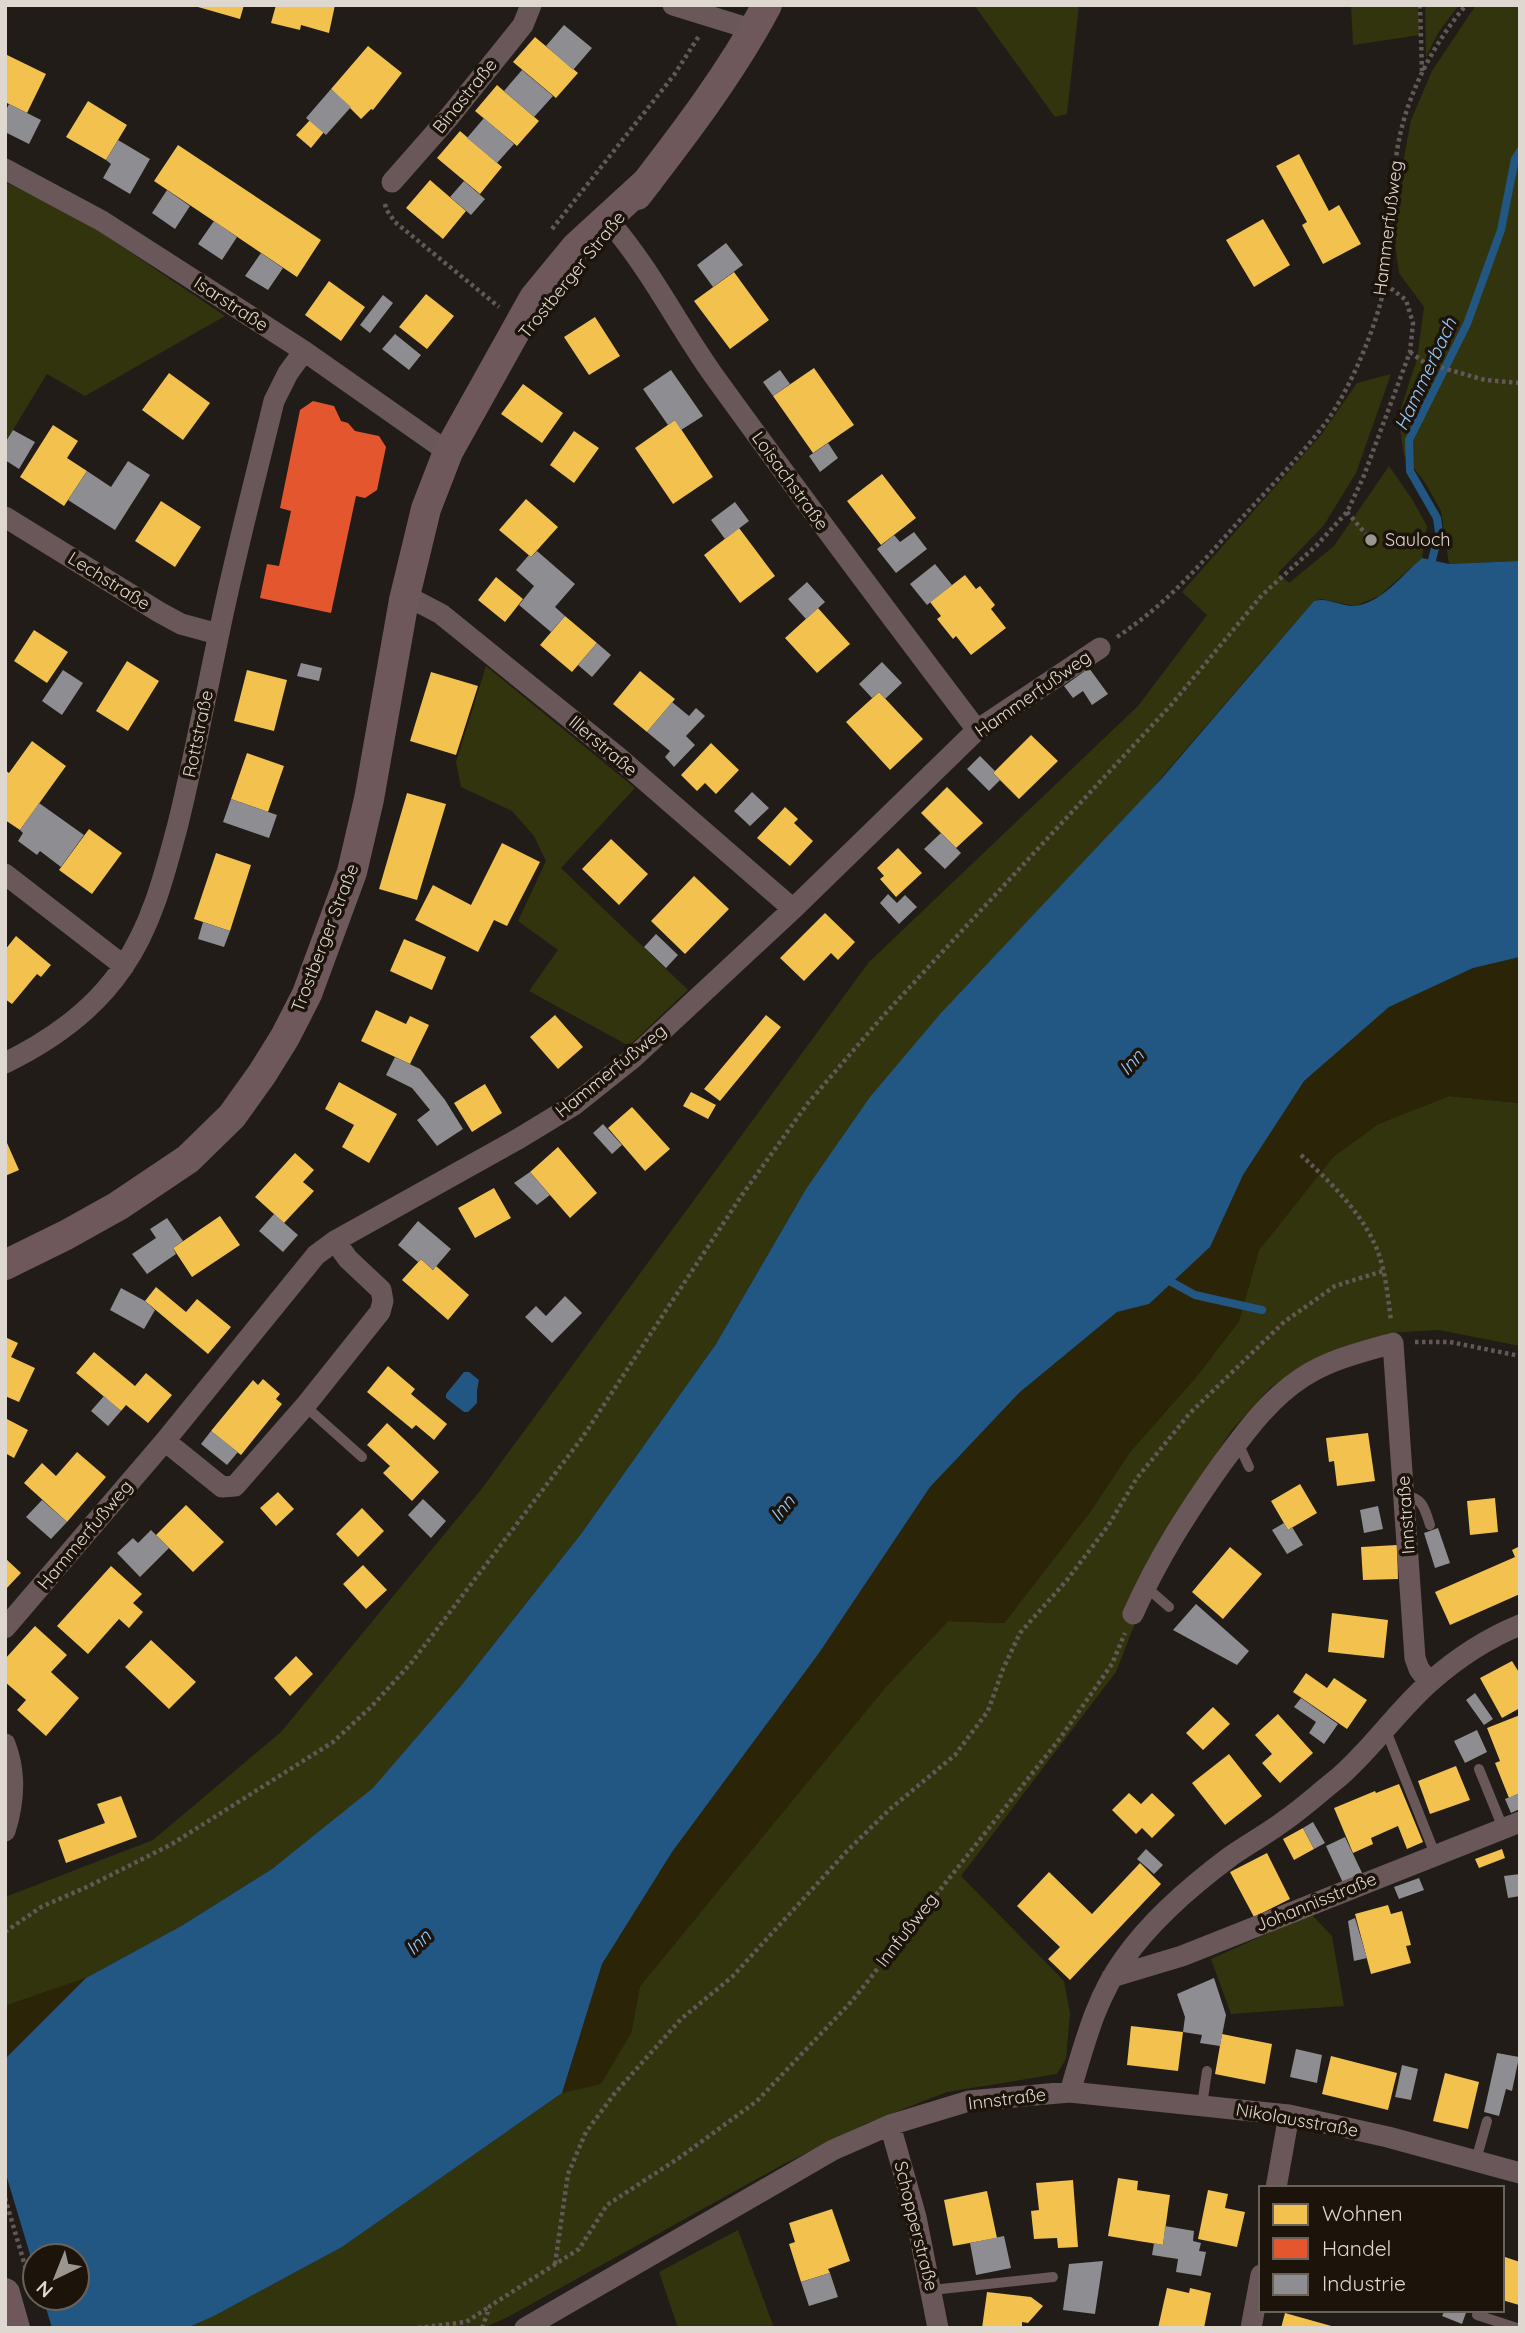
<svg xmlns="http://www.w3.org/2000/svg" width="1525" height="2333" viewBox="0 0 1525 2333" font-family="Quicksand,sans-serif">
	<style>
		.green { fill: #31340d }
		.sand { fill: #2b2407 }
		.water { fill: #225784; fill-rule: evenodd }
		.pier { fill: #211c17 }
		.homes { fill: #f2c14e }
		.shops { fill: #e4572e }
		.industry { fill: #8d8d92 }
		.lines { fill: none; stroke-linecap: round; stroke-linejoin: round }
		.stream { stroke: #225784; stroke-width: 8 }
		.path { stroke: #625857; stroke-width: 4.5; stroke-dasharray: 3.5 3.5; stroke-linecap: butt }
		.lane { stroke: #6a5759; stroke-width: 10 }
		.street { stroke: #6a5759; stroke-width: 21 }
		.secondary { stroke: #6e585b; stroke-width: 30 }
		.poi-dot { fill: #9c9690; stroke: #1c130a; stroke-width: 2.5 }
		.labels { text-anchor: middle; stroke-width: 7; stroke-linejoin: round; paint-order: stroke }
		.street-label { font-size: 18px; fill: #ded8d1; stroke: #1c130a }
		.poi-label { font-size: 18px; fill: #ded8d1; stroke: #1c130a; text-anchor: start }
		.water-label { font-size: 19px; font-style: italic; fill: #93cafe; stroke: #1c130a }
	</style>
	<rect width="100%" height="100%" fill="#211c17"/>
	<!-- green -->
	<path class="green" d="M974,5H1079L1067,114L1055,117Z
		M1351,5H1418L1420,35L1353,45Z
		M1425,5H1459L1438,33L1426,57Z
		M1476,5H1520V561L1449,564L1441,511L1426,484L1404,455L1398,417L1417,359L1424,307L1399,273L1395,243L1400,179L1411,120L1432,71Z
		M5,182L72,213L225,316L85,396L47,374L5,443Z
		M1391,374L1356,473L1324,525L1278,573L1289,583L1334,546L1389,466L1412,499L1427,526L1422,558L1379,596L1355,606L1321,599L1314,601L806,1189L716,1344L581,1534L460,1687L373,1789L272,1869L183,1925L86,1978L5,2006V1897L153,1840L281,1732L480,1491L869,962L1138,706L1207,615L1182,592L1321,435L1357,383Z
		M486,666L635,788L561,868L688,990L629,1046L529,991L558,950L518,921L546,861L534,836L512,811L461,787L456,762Z
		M1449,1096L1520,1103V1346L1439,1330L1388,1333L1311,1363L1271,1387L1231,1431L1178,1513L1116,1672L961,1876L1064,1981L1070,2013L1066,2059L1057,2074L947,2092L865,2124L784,2164L508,2317L483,2328H187L214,2316L342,2247L562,2093L601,2083L631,2033L640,1986L885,1687L948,1621L1004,1623L1090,1512L1130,1452L1197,1376L1239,1321L1259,1250L1333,1157L1378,1124Z
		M1311,1914L1332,1936L1344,2006L1231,2014L1211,1959Z
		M738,2230L774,2328H678L659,2272Z"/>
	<!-- sand -->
	<path class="sand" d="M1520,957V1103L1449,1096L1378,1124L1333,1157L1259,1250L1239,1321L1197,1376L1130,1452L1090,1512L1004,1623L948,1621L886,1687L640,1986L631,2033L601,2084L562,2093L602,1964L672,1852L819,1653L930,1487L1020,1392L1117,1312L1149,1304L1210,1247L1243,1175L1304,1081L1389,1007L1473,968Z
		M86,1978L5,2059V2006Z"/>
	<!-- water -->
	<path class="water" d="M1422,558L1449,564L1520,561V957L1473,968L1389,1007L1304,1081L1243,1175L1210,1247L1149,1304L1117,1312L1020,1392L930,1487L819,1653L672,1852L602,1964L562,2093L342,2247L214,2316L187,2328H5V2059L86,1978L183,1925L272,1869L373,1788L460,1687L581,1534L716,1344L806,1189L870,1097L941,1013L1163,777L1314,601C1327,597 1340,606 1353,606C1380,605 1403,574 1422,558ZM35,2256H77V2298H35Z
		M464,1372H469L479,1380L477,1390V1403L468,1412H464L446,1398V1394Z"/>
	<!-- pier -->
	<path class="pier" d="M5,2171L35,2271V2298H43L52,2328H5Z"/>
	<!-- homes -->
	<path class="homes" d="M191,5H244L240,19Z
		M276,5H335L329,33L301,25L300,30L271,23Z
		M535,37L578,73L556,98L513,62Z
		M368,46L402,73L373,110L371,109L361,119L331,89Z
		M5,54L46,74L27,113L5,102Z
		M497,85L539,121L517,146L475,111Z
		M88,101L127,125L106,160L66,137Z
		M310,120L324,132L311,148L296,135Z
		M460,131L502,167L480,194L437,158Z
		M178,145L321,240L297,277L154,181Z
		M1299,154L1329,211L1339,205L1361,244L1323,264L1302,225L1307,222L1276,166Z
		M430,180L466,211L443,239L406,208Z
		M1263,219L1290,265L1254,287L1226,240Z
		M734,272L769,320L730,349L694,301Z
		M329,281L365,307L341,341L305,315Z
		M426,294L454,316L427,349L399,327Z
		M595,317L620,356L589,375L564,337Z
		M814,368L854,425L813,453L773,396Z
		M169,373L210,403L183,440L142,410Z
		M523,384L563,413L542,443L501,414Z
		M675,420L713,477L673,504L635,448Z
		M53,425L78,441L67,458L87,471L64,506L20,477Z
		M574,431L599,448L574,483L550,465Z
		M882,474L916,518L881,545L847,501Z
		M526,499L558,527L531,557L499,530Z
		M161,501L201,527L175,567L135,541Z
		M739,528L775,576L740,603L704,555Z
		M965,575L976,589L980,586L995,605L991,609L1006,628L971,655L956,636L953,639L937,619L941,616L930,602Z
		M496,577L523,599L505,622L478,600Z
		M818,608L850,644L817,673L785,638Z
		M565,616L597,643L572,672L540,645Z
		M34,630L68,652L47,683L14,661Z
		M127,661L159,681L128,731L96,711Z
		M247,670L287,680L274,731L234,721Z
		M640,671L675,699L647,732L613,704Z
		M431,672L478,686L456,755L410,741Z
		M879,692L923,739L890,770L846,722Z
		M1031,735L1058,761L1019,799L993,773Z
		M32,741L66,766L20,830L5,820V770L9,773Z
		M711,743L739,770L716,794L705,783L697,791L681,775Z
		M247,753L284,766L268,812L231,799Z
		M947,787L983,823L956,848L921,813Z
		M407,793L446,804L417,900L379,889Z
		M785,807L798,819L794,823L813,841L790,866L757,838Z
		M89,829L122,853L92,894L59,870Z
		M611,839L648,874L619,905L582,869Z
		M502,843L540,862L507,926L494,920L478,952L415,920L433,885L471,905Z
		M898,848L922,873L896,897L880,879L884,876L877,868Z
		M216,853L251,865L230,931L194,919Z
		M694,876L729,909L685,954L651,921Z
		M825,913L855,942L838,960L831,953L804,981L780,958Z
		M16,936L51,965L41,977L37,974L12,1004L5,999V950Z
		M404,939L446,957L432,990L390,971Z
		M376,1010L406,1024L410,1016L429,1025L410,1064L361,1041Z
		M555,1015L583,1047L558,1069L530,1037Z
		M766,1015L781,1027L720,1101L704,1089Z
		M339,1082L397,1114L369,1163L342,1147L354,1125L325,1109Z
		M485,1084L502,1113L472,1132L454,1103Z
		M691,1092L716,1105L708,1119L683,1106Z
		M632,1107L670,1149L645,1171L608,1128Z
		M7,1143L19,1170L5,1176V1144Z
		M558,1147L597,1193L570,1218L530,1172Z
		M295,1153L314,1170L303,1182L314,1191L284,1223L255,1197Z
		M494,1188L511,1218L475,1238L458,1208Z
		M220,1216L240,1245L192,1277L173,1248Z
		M421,1259L433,1270L436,1266L469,1295L448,1320L402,1280Z
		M156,1287L186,1312L197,1299L231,1327L208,1354L145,1301Z
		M5,1337L18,1343L11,1357L35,1368L19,1402L5,1396Z
		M94,1352L135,1386L146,1373L172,1395L148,1423L126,1405L121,1411L76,1373Z
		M388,1366L415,1389L411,1394L447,1424L434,1440L416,1425L412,1429L367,1392Z
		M263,1379L280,1394L276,1399L282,1404L241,1455L211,1431L253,1380L258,1385Z
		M5,1418L28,1430L14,1458L5,1453Z
		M387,1423L439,1472L412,1501L383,1473L390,1466L367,1445Z
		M1368,1433L1375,1481L1337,1486L1334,1461L1329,1462L1326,1438Z
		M77,1452L106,1477L67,1522L24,1483L42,1463L56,1476Z
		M1300,1484L1317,1513L1288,1530L1271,1501Z
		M278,1492L294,1509L276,1526L260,1508Z
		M1495,1498L1498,1532L1470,1535L1467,1501Z
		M186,1505L224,1542L193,1572L156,1535Z
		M362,1508L384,1531L358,1557L336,1534Z
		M1397,1545L1398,1579L1363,1580L1361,1547Z
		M1520,1546V1594L1450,1625L1435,1592L1515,1557L1512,1550Z
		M1230,1547L1262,1574L1223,1619L1192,1592Z
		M5,1558L21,1573L5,1590Z
		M363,1565L387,1590L366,1609L343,1584Z
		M111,1566L142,1594L133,1603L143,1612L129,1628L119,1619L88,1654L57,1626Z
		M1332,1613L1388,1620L1384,1658L1328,1652Z
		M35,1626L67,1655L51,1672L79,1698L46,1736L17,1710L26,1700L5,1682V1659Z
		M151,1640L196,1682L169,1709L125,1667Z
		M296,1656L313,1674L290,1696L274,1678Z
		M1512,1661L1520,1674V1708L1502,1718L1480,1678Z
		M1306,1673L1327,1688L1334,1678L1367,1700L1347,1729L1293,1692Z
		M1213,1707L1230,1724L1203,1750L1186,1733Z
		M1278,1714L1313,1753L1280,1783L1262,1763L1272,1754L1255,1735Z
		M1520,1715V1793L1509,1798L1495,1763L1500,1761L1487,1728Z
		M1229,1754L1262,1796L1225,1825L1192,1783Z
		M1456,1766L1470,1800L1430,1814L1418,1781Z
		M1399,1784L1423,1842L1407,1849L1398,1826L1371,1838L1373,1844L1353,1853L1334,1808L1375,1791L1376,1793Z
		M1129,1793L1141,1804L1152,1793L1175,1815L1152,1838L1142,1828L1136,1834L1112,1810Z
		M121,1796L137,1837L66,1863L58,1840L105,1823L97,1804Z
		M1303,1828L1314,1849L1294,1860L1283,1839Z
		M1502,1849L1505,1858L1479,1868L1475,1859Z
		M1267,1853L1290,1899L1254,1917L1230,1872Z
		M1140,1863L1161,1884L1070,1980L1048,1959L1060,1947L1017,1906L1049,1872L1092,1914Z
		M1388,1905L1391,1914L1402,1911L1411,1945L1406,1946L1411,1963L1371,1974L1355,1914Z
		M1131,2026L1183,2032L1178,2071L1127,2065Z
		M1222,2034L1272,2044L1265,2084L1215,2074Z
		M1331,2056L1397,2073L1388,2110L1322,2094Z
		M1445,2073L1479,2082L1468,2129L1433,2121Z
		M1118,2178L1138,2181L1137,2190L1170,2195L1163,2245L1108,2236Z
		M1073,2180L1078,2247L1058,2248L1057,2238L1034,2239L1031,2211L1039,2210L1036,2183Z
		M1208,2190L1228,2194L1225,2208L1245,2212L1237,2247L1198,2239Z
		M987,2191L997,2238L953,2246L944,2200Z
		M832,2209L850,2261L828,2269L830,2273L801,2282L789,2244L795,2242L789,2223Z
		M1502,2256L1520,2262L1519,2305L1502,2300Z
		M1167,2288L1189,2293L1190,2288L1211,2293L1204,2328H1158Z
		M987,2292L1031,2297L1043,2306L1028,2323L1022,2322V2328H982Z
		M1285,2313L1335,2327V2328H1281Z"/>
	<!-- shops -->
	<path class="shops" d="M313,401L334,406L341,421L348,423L355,431L379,436L386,447L377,490L365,498L356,496L331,613L260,598L267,564L279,566L291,511L280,508L300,410Z"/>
	<!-- industry -->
	<path class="industry" d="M564,25L592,48L573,70L546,46Z
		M522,70L553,96L534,117L504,91Z
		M331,89L351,107L326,135L306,118Z
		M9,104L41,120L29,144L5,132V112Z
		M484,118L514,144L497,163L467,138Z
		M118,140L150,159L130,194L103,178L111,164L106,160Z
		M464,181L485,199L471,215L450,197Z
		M167,190L190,206L175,229L152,213Z
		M214,221L237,237L222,260L198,244Z
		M726,243L743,265L713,287L697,265Z
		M261,253L283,268L268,290L245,276Z
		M383,295L393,303L370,333L360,325Z
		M395,334L421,355L409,370L382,349Z
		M671,370L703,416L681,430L675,420L668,425L643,389Z
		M780,370L790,384L773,396L763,382Z
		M13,430L35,442L19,469L5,460V443Z
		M828,443L838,458L820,472L809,456Z
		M128,461L150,475L115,530L68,500L87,471L111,487Z
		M735,502L749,521L725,539L711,520Z
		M914,532L927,549L896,573L877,549L894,535L900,542Z
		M537,551L575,584L555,607L565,616L551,632L519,605L534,586L516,570L529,555L531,557Z
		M935,564L952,585L927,605L910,584Z
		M807,582L825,602L806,619L788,599Z
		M597,643L611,655L592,677L578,665Z
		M882,662L902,683L885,699L879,692L872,698L859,684Z
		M301,663L322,668L319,681L297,676Z
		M1089,668L1108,694L1092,705L1083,691L1073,698L1064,686Z
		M63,670L83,683L62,715L42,701Z
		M672,702L689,716L696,708L705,716L686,736L695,745L674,767L665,757L670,751L647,732Z
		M980,756L995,771L993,773L1000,780L989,791L967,769Z
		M752,792L769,808L750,826L734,811Z
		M231,799L277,815L269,838L223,822Z
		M39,803L84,835L61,867L40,851L37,855L18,841L23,833L20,830Z
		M941,833L961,853L945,869L924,849Z
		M888,894L897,903L905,895L917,907L899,924L880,903Z
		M203,922L230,931L224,947L198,939Z
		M656,934L678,955L666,968L644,947Z
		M395,1057L420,1069L445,1100L463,1129L437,1146L417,1120L430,1110L412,1088L386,1075Z
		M603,1124L622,1145L612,1154L593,1133Z
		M530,1172L550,1195L537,1205L514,1183Z
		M274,1214L298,1235L283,1252L259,1231Z
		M167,1218L183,1241L173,1248L176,1254L147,1274L132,1254L156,1238L150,1229Z
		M418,1221L451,1249L433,1270L421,1259L418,1262L398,1245Z
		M121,1288L145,1301L155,1310L144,1329L110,1310Z
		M565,1296L582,1313L552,1343L525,1317L536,1306L546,1316Z
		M104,1396L121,1411L108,1426L91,1411Z
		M211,1431L238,1452L227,1465L201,1444Z
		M423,1499L446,1521L431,1538L408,1515Z
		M42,1500L67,1522L51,1539L26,1517Z
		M1378,1506L1383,1529L1364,1533L1360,1510Z
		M1284,1523L1288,1530L1292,1527L1303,1545L1287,1554L1272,1530Z
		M1438,1528L1450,1563L1435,1568L1424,1533Z
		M151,1530L169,1548L140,1577L117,1553L133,1538L138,1543Z
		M1196,1604L1249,1651L1237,1665L1173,1630Z
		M1475,1693L1493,1719L1484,1725L1466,1700Z
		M1301,1698L1338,1724L1324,1744L1309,1733L1316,1722L1294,1707Z
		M1477,1730L1487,1752L1465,1763L1454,1741Z
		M1520,1793V1809L1511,1813L1505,1799Z
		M1313,1822L1325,1843L1314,1849L1303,1828Z
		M1345,1837L1364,1877L1344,1885L1326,1846Z
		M1146,1849L1163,1865L1154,1874L1137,1859Z
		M1520,1874V1896L1508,1898L1504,1876Z
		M1419,1878L1424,1890L1399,1899L1394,1887Z
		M1355,1918L1367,1958L1354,1961L1348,1921Z
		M1214,1978L1226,2015L1220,2046L1200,2043L1202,2035L1183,2032L1185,2017L1177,1994Z
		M1296,2049L1322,2055L1317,2083L1290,2077Z
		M1497,2053L1519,2057L1512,2091L1506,2089L1499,2116L1484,2112Z
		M1402,2065L1418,2069L1411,2100L1395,2097Z
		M1165,2226L1194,2231L1193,2241L1201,2243L1199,2251L1206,2252L1201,2276L1176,2272L1178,2259L1152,2255L1154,2243L1163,2245Z
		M1004,2236L1011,2268L976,2275L970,2243Z
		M1103,2261L1095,2314L1063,2310L1069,2264Z
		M830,2273L838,2297L809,2306L801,2282Z
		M1445,2310H1467L1462,2324L1442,2316Z"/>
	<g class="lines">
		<!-- stream -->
		<path class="stream" d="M1430,568L1439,532L1437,518L1410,471L1409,440L1467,324L1501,230L1515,159L1520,151
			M1166,1279L1195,1295L1262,1310"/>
		<!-- path -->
		<path class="path" d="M1420,5L1422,71
			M385,204L386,209L395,222L499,307
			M552,229L674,75L699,36
			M1410,352L1425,363L1485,380L1520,383
			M1347,512L1371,540
			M1117,637C1168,603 1199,566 1240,520C1269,488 1301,456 1327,421C1351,387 1377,325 1385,284C1393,243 1390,199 1396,158C1403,102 1430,48 1466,5
			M1301,1155C1331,1183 1363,1213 1378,1252C1386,1274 1388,1298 1391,1321
			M1415,1342H1450L1520,1356
			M5,1932L41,1907L89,1886L172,1844L333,1742L372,1706L412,1662L582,1438L742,1195L808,1103L883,1016L1171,705L1262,595L1316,546L1347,512L1363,478L1410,352L1413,323L1406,300L1385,284
			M5,2198L28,2276
			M555,2264L568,2174L586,2132L615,2093L681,2019L732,1977L847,1851L890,1809L955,1755L988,1711L1003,1669L1020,1633L1067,1580L1108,1526L1137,1478L1190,1413L1284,1322L1335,1286L1383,1271
			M418,2328L466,2322L489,2307
			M482,2328L490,2306L579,2249L607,2205L679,2158L757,2101L852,2001L1061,1737L1112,1664L1125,1633"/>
		<!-- lane -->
		<path class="lane" d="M305,1406L362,1457
			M1238,1443L1249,1467
			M1405,1496C1423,1497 1425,1510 1430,1525
			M1145,1586L1169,1607
			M1385,1728L1435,1854
			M1479,1769L1503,1828
			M1202,2105L1207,2071
			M1476,2160L1487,2121
			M932,2290L1053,2277
			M1477,2315L1517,2328"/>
		<!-- street -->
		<path class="street" d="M673,5L754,30
			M5,169L102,221L304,351L448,452
			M392,182L450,116L523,25L531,5
			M613,226C652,272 679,327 714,376C800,495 888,613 977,730
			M5,517L159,612L181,624L218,634
			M404,600L418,602L441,614L618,757L793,909
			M5,874L124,966
			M5,1063C50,1041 95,1009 123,967C152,925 165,873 178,824C193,763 205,700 218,638C234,559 255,480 274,401L288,373L304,351
			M165,1441L222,1487L235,1486L305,1406L380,1312L383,1301L381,1290L348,1259L335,1241
			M1133,1614C1158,1558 1188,1511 1223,1462C1247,1430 1269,1399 1303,1377C1331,1359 1362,1352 1393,1343L1415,1658L1419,1669L1429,1682
			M5,1628L165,1441L316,1255L335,1241L518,1139L574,1105L633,1058L793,909L977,730L1100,648
			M5,1744C16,1772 14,1803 5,1831
			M1112,1977L1182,1956L1520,1822
			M1070,2092C1084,2046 1095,1999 1124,1959C1152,1919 1192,1885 1231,1856C1248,1844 1267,1834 1284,1821C1303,1808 1320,1792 1338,1778C1372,1749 1397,1711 1430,1682C1456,1659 1488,1638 1520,1625
			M890,2125L916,2217L938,2328
			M1276,2188L1289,2115
			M525,2328L833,2150L890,2125L969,2101L1070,2092L1289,2115L1388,2137L1520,2173
			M1251,2328L1261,2275"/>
		<!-- secondary -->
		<path class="secondary" d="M637,195C684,134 731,73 767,5
			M5,1265L66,1235L118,1206L188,1159L232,1116L262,1074L285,1037L307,994L352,872L369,799L404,600L426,509L448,452L534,298L576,247L648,181
			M5,2293L15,2328"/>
	</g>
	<!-- markers -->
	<circle class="poi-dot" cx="1371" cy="540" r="7"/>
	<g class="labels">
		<!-- street labels -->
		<g class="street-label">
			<text transform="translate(465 96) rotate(-51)" y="6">Binastraße</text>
			<text transform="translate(1388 228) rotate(-83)" y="6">Hammerfußweg</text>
			<text transform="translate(572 275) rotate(-51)" y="6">Trostberger Straße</text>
			<text transform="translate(231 304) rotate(33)" y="6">Isarstraße</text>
			<text transform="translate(790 481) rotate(54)" y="6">Loisachstraße</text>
			<text transform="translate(109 581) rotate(32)" y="6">Lechstraße</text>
			<text transform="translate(1033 694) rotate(-35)" y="6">Hammerfußweg</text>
			<text transform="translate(198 734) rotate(-78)" y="6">Rottstraße</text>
			<text transform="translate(603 746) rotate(40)" y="6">Illerstraße</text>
			<text transform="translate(325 938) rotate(-69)" y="6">Trostberger Straße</text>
			<text transform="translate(611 1071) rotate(-39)" y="6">Hammerfußweg</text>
			<text transform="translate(1406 1515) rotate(-94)" y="6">Innstraße</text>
			<text transform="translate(85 1535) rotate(-50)" y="6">Hammerfußweg</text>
			<text transform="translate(1316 1902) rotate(-22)" y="6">Johannisstraße</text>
			<text transform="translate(907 1930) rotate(-52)" y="6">Innfußweg</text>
			<text transform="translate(1007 2099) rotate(-7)" y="6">Innstraße</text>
			<text transform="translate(1297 2120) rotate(10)" y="6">Nikolausstraße</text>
			<text transform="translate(916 2226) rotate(76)" y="6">Schopperstraße</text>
		</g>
		<!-- poi labels -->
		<g class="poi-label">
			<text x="1385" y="546">Sauloch</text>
		</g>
		<!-- water labels -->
		<g class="water-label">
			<text transform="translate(1425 374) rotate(-65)" y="7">Hammerbach</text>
			<text transform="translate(1131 1062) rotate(-48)" y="7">Inn</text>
			<text transform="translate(782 1508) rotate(-51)" y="7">Inn</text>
			<text transform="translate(418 1942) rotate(-44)" y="7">Inn</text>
		</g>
	</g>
	<!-- border -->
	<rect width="1525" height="2333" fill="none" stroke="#ded8d1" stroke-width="14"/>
	<!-- legend -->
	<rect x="1259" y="2186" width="245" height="126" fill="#1c130a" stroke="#6a625a" stroke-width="2"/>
	<rect x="1273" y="2204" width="35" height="21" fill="#f2c14e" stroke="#6a625a" stroke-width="2"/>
	<text x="1322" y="2221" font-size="21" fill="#ded8d1">Wohnen</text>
	<rect x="1273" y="2238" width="35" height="21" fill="#e4572e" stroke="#6a625a" stroke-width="2"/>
	<text x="1322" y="2256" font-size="21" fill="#ded8d1">Handel</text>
	<rect x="1273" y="2274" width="35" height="21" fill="#8d8d92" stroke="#6a625a" stroke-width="2"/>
	<text x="1322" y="2291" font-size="21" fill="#ded8d1">Industrie</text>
	<!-- north arrow -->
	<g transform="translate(56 2277) rotate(223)"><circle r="33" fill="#1c130a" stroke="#6a625a" stroke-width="2"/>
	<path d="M0-5L12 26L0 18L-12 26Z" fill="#9c9690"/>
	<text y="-10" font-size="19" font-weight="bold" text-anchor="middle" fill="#ded8d1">N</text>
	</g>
</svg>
